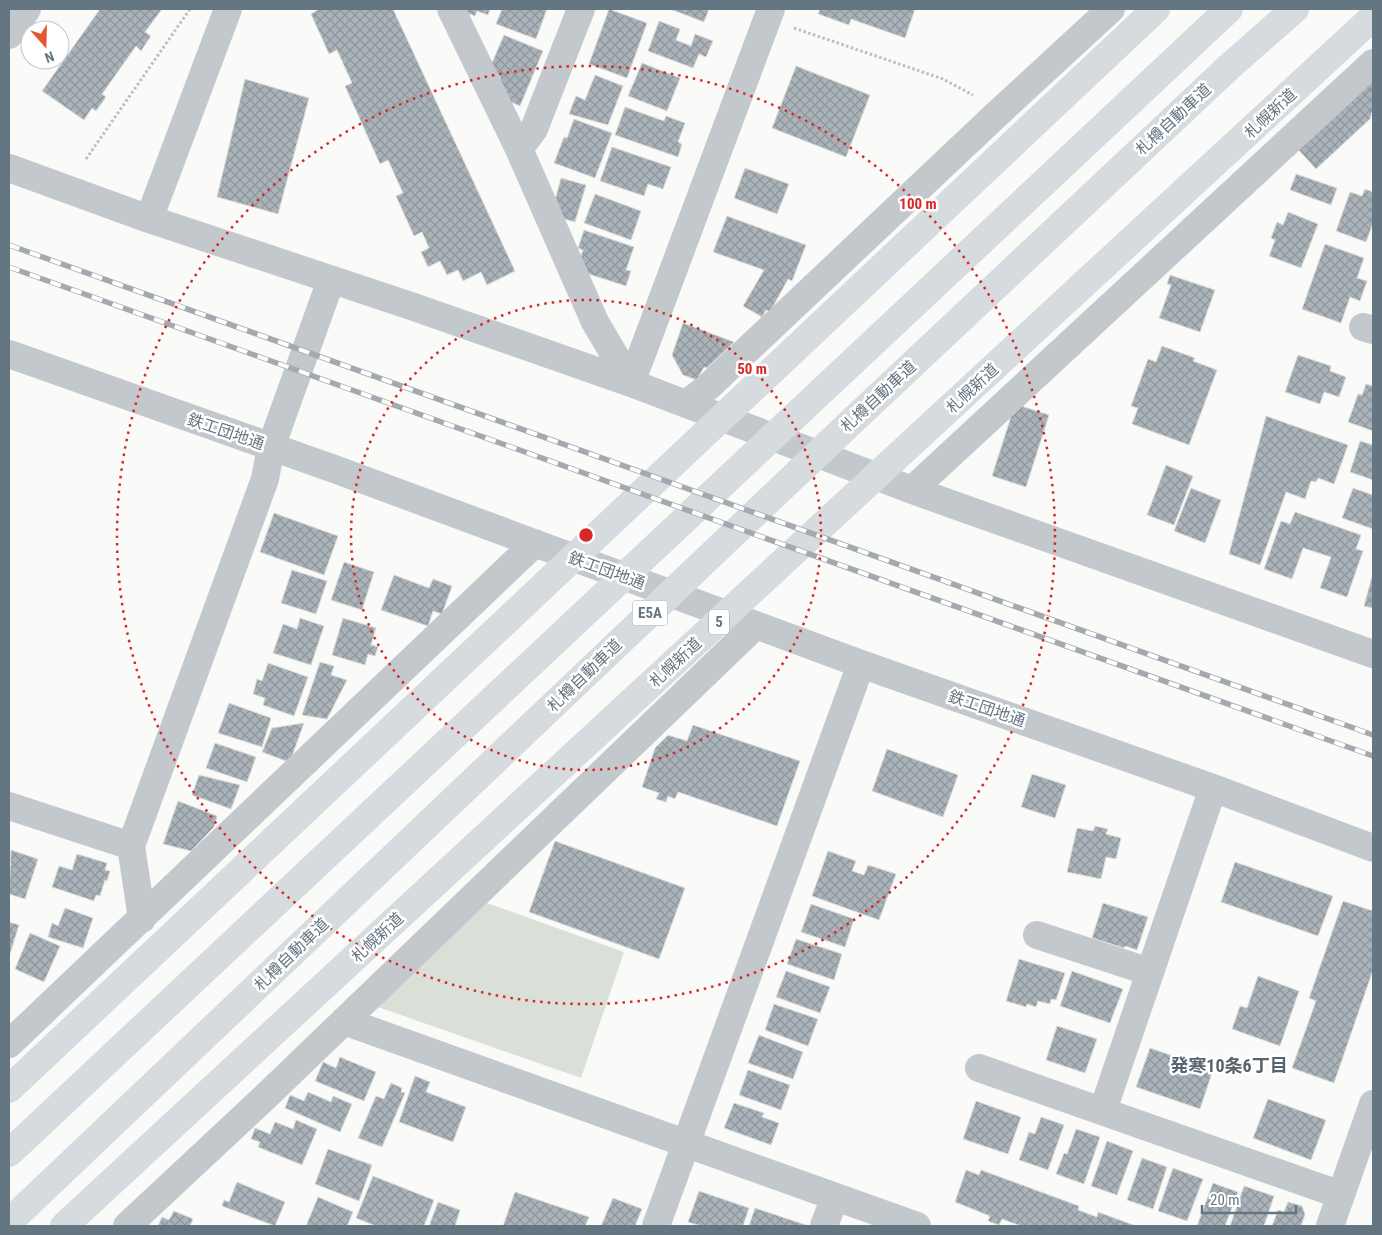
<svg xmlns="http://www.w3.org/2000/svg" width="1382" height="1235" viewBox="0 0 1382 1235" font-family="'Roboto Condensed','Noto Sans JP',sans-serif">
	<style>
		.park { fill: #dadfd7 }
		.building { fill: url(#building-cross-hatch); stroke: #dcdcda }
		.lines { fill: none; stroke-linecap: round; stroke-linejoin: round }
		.path { stroke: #bbbfc2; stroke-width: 3; stroke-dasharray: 2.5 2.5; stroke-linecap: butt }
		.minor { stroke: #c3c8cc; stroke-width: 28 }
		.highway { stroke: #d6dbdf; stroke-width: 28 }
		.rail-casing { stroke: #a2aab0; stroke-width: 5.5 }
		.rail { stroke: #fff; stroke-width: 4; stroke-dasharray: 11; stroke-linecap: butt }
		.ring { fill: none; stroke: #d62828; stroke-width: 2.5; stroke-dasharray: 2.5 5 }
		.labels { text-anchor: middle; stroke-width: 5; stroke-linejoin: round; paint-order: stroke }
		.shield { fill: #fff; stroke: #939fa8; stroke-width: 1 }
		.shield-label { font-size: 15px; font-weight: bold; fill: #657683 }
		.street-label { font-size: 16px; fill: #657683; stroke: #fff }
		.neighbourhood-label { font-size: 18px; font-weight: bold; fill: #57646e; stroke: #fff }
		.centre { fill: #d62828; stroke: #fff; stroke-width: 2.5 }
		.ring-label { font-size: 15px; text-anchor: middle; font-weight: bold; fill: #d62828; stroke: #fff; stroke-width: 5; stroke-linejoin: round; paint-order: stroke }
	</style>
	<defs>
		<pattern id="building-cross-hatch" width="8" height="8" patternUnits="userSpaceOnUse" patternTransform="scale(1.25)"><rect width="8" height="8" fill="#aab3b9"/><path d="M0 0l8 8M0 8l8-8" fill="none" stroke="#8e969c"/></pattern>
	</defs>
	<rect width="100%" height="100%" fill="#fafaf8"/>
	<!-- park -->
	<path class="park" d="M487,903L624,952L581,1078L378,1007Z"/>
	<!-- building -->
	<path class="building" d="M100,9H162L145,32L151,36L141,51L136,46L102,94L106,97L96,111L92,108L84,120L42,91Z
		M319,9H393L515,271L487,285L481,272L463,281L458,270L447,275L440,261L428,267L421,252L429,248L422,232L414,236L396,196L403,193L388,160L380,164L345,86L352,83L337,50L329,54L311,14Z
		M462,9H490L488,15L477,11L475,16L461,11Z
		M502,9H547L536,39L496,24Z
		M609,9L647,23L627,78L589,64Z
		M670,9H709L704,22Z
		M820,9H915L905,38L851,19L849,25L818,14Z
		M659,21L680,29L676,40L691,46L695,34L713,41L706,57L699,54L693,68L648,51Z
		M504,35L543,51L520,106L502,98L500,77L488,72Z
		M642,63L680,78L667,111L628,96Z
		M796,66L870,95L846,157L772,128Z
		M595,75L623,86L608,125L569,114L576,96L585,100Z
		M245,79L309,98L278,214L217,197Z
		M1373,81V109L1370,119L1316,169L1296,147Z
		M625,107L664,121L666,116L685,123L678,142L682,144L678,157L615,135Z
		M574,119L612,133L595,178L554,163L564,137L567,138Z
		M612,147L671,167L663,189L648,184L644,196L600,181Z
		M745,168L789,184L777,214L734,198Z
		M1296,174L1337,188L1331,205L1290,190Z
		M561,178L586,185L575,222L551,215Z
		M1365,189L1373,192V223L1366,242L1336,231L1350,192L1362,196Z
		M595,194L641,211L631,240L584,223Z
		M1288,212L1318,224L1301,268L1269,256L1275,240L1271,238L1277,222L1283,225Z
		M727,216L806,245L792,281L788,279L770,312L766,310L762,317L743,306L764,270L713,252Z
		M584,230L634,247L626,270L631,271L626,286L576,270L583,250L578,248Z
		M1325,244L1364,258L1357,278L1367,281L1360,301L1350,297L1341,323L1302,309Z
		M1170,275L1215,290L1200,332L1159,318L1171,285L1167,284Z
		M683,323L734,342L707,368L704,367L697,380L683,375L672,355Z
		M1162,346L1195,358L1193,361L1217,370L1189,445L1132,424L1138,408L1131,406L1148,359L1156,362Z
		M1298,355L1331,366L1330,371L1346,377L1339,397L1324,392L1320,404L1285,392Z
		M1366,384L1373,386V431L1348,422L1358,394L1362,395Z
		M1015,404L1049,415L1026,487L992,476Z
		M1266,416L1348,445L1334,484L1318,478L1316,482L1311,481L1305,499L1286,492L1260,565L1229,554Z
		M1360,441L1373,445V480L1350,472Z
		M1166,465L1193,476L1174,525L1147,515Z
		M1191,488L1221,500L1205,543L1174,531Z
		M1353,488L1373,495V529L1342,518Z
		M1295,512L1361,535L1356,549L1363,551L1347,597L1320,588L1331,557L1303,548L1292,579L1264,569L1281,521L1290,524Z
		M274,513L338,536L324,575L260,552Z
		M344,562L374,572L362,610L331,600Z
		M292,570L327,581L316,614L281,603Z
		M1373,573V608L1364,606Z
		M394,575L429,588L433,579L452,586L442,614L433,611L428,626L381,610Z
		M300,618L324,626L311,665L273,653L283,624L297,629Z
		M343,618L376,628L371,645L378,647L375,656L368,654L365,665L332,655Z
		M320,662L334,666L331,675L347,680L327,719L302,715Z
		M268,663L308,677L294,716L263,705L265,698L253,694L257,679L262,681Z
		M229,703L271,718L262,747L218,733Z
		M304,723L292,756L286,761L262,752L272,728Z
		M693,725L800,761L777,826L678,792L675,799L668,796L666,802L656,799L659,793L642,787L655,748L668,735L687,741Z
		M215,743L256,757L247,782L206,768Z
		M887,749L958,775L943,817L872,791Z
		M1032,774L1066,785L1055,818L1021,807Z
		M199,775L240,785L231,809L192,795Z
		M178,801L217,816L214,827L191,851L163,844Z
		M1095,826L1108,829L1106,834L1121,838L1116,859L1106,857L1101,879L1067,872L1077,828L1093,831Z
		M555,841L685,888L659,959L529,912Z
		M11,850L38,859L25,899L9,894Z
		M828,851L856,861L852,871L864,875L868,865L896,874L879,920L812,896Z
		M77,854L107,863L105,870L110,871L107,881L105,880L100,896L96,895L94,901L52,887L59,866L72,870Z
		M1235,862L1333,896L1318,936L1221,902Z
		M1343,901L1373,911V970L1334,1083L1292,1068L1316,1001L1309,998Z
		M1103,903L1148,917L1137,950L1125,946L1124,948L1092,938Z
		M811,904L854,919L845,947L801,932Z
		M65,908L93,918L83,948L48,937L52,923L58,926Z
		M9,922L19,925L9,957Z
		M30,933L60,946L44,982L15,969Z
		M796,939L842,954L834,980L787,964Z
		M1019,959L1065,973L1056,1000L1051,999L1050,1004L1038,1001L1036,1007L1027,1004L1026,1007L1006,1001Z
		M786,971L830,987L820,1013L776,997Z
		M1072,971L1123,989L1110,1023L1060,1006Z
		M1258,976L1299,991L1280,1046L1232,1029L1240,1006L1247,1008Z
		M774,1004L818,1019L808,1046L765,1030Z
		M1057,1026L1097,1039L1085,1073L1046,1060Z
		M759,1035L803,1052L793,1079L748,1063Z
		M1150,1048L1213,1070L1200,1109L1136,1087Z
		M340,1057L376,1072L364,1101L315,1081L323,1062L336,1068Z
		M748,1070L790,1085L781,1110L739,1095Z
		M415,1076L430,1082L426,1092L466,1107L453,1142L399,1122Z
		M391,1083L402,1088L401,1092L405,1093L382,1147L358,1138L376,1096L384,1099Z
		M308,1092L331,1102L333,1096L352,1104L340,1132L285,1108L290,1095L304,1101Z
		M1268,1099L1326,1120L1311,1160L1253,1138Z
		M976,1101L1021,1117L1008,1154L963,1139Z
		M734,1103L764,1113L762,1117L779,1123L771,1145L724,1128Z
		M1041,1117L1064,1125L1048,1170L1019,1160L1029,1132L1035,1134Z
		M296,1120L317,1129L302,1165L258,1147L260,1142L251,1139L255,1128L270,1134L275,1122L293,1129Z
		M1076,1129L1100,1137L1084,1184L1056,1174L1064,1153L1067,1154Z
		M1107,1141L1133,1151L1117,1195L1091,1186Z
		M328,1149L372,1165L359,1201L315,1184Z
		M1142,1158L1167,1167L1153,1209L1127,1200Z
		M1173,1168L1203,1179L1187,1221L1158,1211Z
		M966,1170L979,1175L981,1170L1079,1206L1078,1210L1097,1217L1098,1212L1136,1226H1021L1002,1219L999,1225L988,1221L990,1216L955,1202Z
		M373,1176L434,1200L424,1226H376L356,1218Z
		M237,1182L285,1202L275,1226L222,1206L224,1200L229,1202Z
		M1213,1183L1238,1192L1225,1226H1197Z
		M1244,1186L1274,1196L1264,1226H1230Z
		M699,1191L749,1208L743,1226H701L688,1222Z
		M515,1192L589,1217L585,1226H503Z
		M318,1197L353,1212L347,1226H306Z
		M613,1198L642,1209L635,1226H601Z
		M438,1202L460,1210L455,1226H429Z
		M1288,1202L1302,1206L1305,1214L1301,1226H1272L1278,1210L1284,1212Z
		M755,1208L809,1226H749Z
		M174,1211L193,1219L190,1226H158L162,1217L169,1220Z"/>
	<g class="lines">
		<!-- path -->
		<path class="path" d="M794,28L943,79L973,95
			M86,159L190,9"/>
		<!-- minor -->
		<path class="minor" d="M451,9L519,149L595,322L631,383
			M9,35L27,9
			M519,149L534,129L581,9
			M9,168L149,219L411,306L631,383L912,490L1373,654
			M149,219L228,9
			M1363,327L1373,330
			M9,354L337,470L861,664L1213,788L1373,848
			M631,383L771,9
			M686,404L708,387L996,115L1111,9
			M912,490L1373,63
			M9,806L131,846
			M142,919L131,846L265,479L271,447L331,280
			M1037,935L1150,972
			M344,1021L917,1226
			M9,1044L535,543
			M979,1068L1341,1195
			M1103,1110L1213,788
			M127,1226L263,1099L756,625
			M656,1226L861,664
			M824,1226L835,1197
			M1330,1226L1373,1104"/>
		<!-- highway -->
		<path class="highway" d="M9,1089L1156,9
			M9,1153L1229,9
			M9,1222L848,425L1229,67L1295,9
			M64,1226L1373,17"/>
		<defs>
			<path id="rail" d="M9,245L1373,735
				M9,267L1373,756"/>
		</defs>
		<!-- rail casing -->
		<use href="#rail" class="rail-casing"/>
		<!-- rail -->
		<use href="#rail" class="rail"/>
	</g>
	<!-- distance rings -->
	<g class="ring">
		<circle cx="586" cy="535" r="235"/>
		<circle cx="586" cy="535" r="469"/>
	</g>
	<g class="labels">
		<!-- shield labels -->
		<g class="shield">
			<rect x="632.5" y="600.5" width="35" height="25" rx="4"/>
			<rect x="709" y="609.5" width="20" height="25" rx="4"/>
		</g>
		<g class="shield-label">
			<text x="650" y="618">E5A</text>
			<text x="719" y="627">5</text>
		</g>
		<!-- street labels -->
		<g class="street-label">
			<text transform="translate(1270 113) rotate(-43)" y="6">札幌新道</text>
			<text transform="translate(1173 119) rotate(-43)" y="6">札樽自動車道</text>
			<text transform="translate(972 388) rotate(-43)" y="6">札幌新道</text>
			<text transform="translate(878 396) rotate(-43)" y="6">札樽自動車道</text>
			<text transform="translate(226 431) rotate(19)" y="6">鉄工団地通</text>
			<text transform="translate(607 570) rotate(20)" y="6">鉄工団地通</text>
			<text transform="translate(675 662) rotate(-43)" y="6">札幌新道</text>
			<text transform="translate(584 675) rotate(-44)" y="6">札樽自動車道</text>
			<text transform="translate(987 708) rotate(19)" y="6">鉄工団地通</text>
			<text transform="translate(377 937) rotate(-43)" y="6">札幌新道</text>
			<text transform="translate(291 954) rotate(-44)" y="6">札樽自動車道</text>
		</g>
		<!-- neighbourhood labels -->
		<g class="neighbourhood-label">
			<text x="1229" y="1072">発寒10条6丁目</text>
		</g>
	</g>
	<circle cx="586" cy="535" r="8" class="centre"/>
	<g class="ring-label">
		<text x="918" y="209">100 m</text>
		<text x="752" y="374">50 m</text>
	</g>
	<!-- border -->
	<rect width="1382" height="1235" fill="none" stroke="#657683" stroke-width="20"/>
	<!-- north arrow -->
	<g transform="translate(45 45) rotate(160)"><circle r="24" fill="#ffffff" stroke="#c1c8cd"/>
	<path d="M0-4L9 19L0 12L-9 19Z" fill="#e4572e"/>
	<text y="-8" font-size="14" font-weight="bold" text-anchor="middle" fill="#657683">N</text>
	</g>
	<!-- scale -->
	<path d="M1202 1205v8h94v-8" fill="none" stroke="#657683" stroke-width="2.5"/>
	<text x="1210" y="1205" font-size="15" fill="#657683" stroke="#ffffff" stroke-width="4" paint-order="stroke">20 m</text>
</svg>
